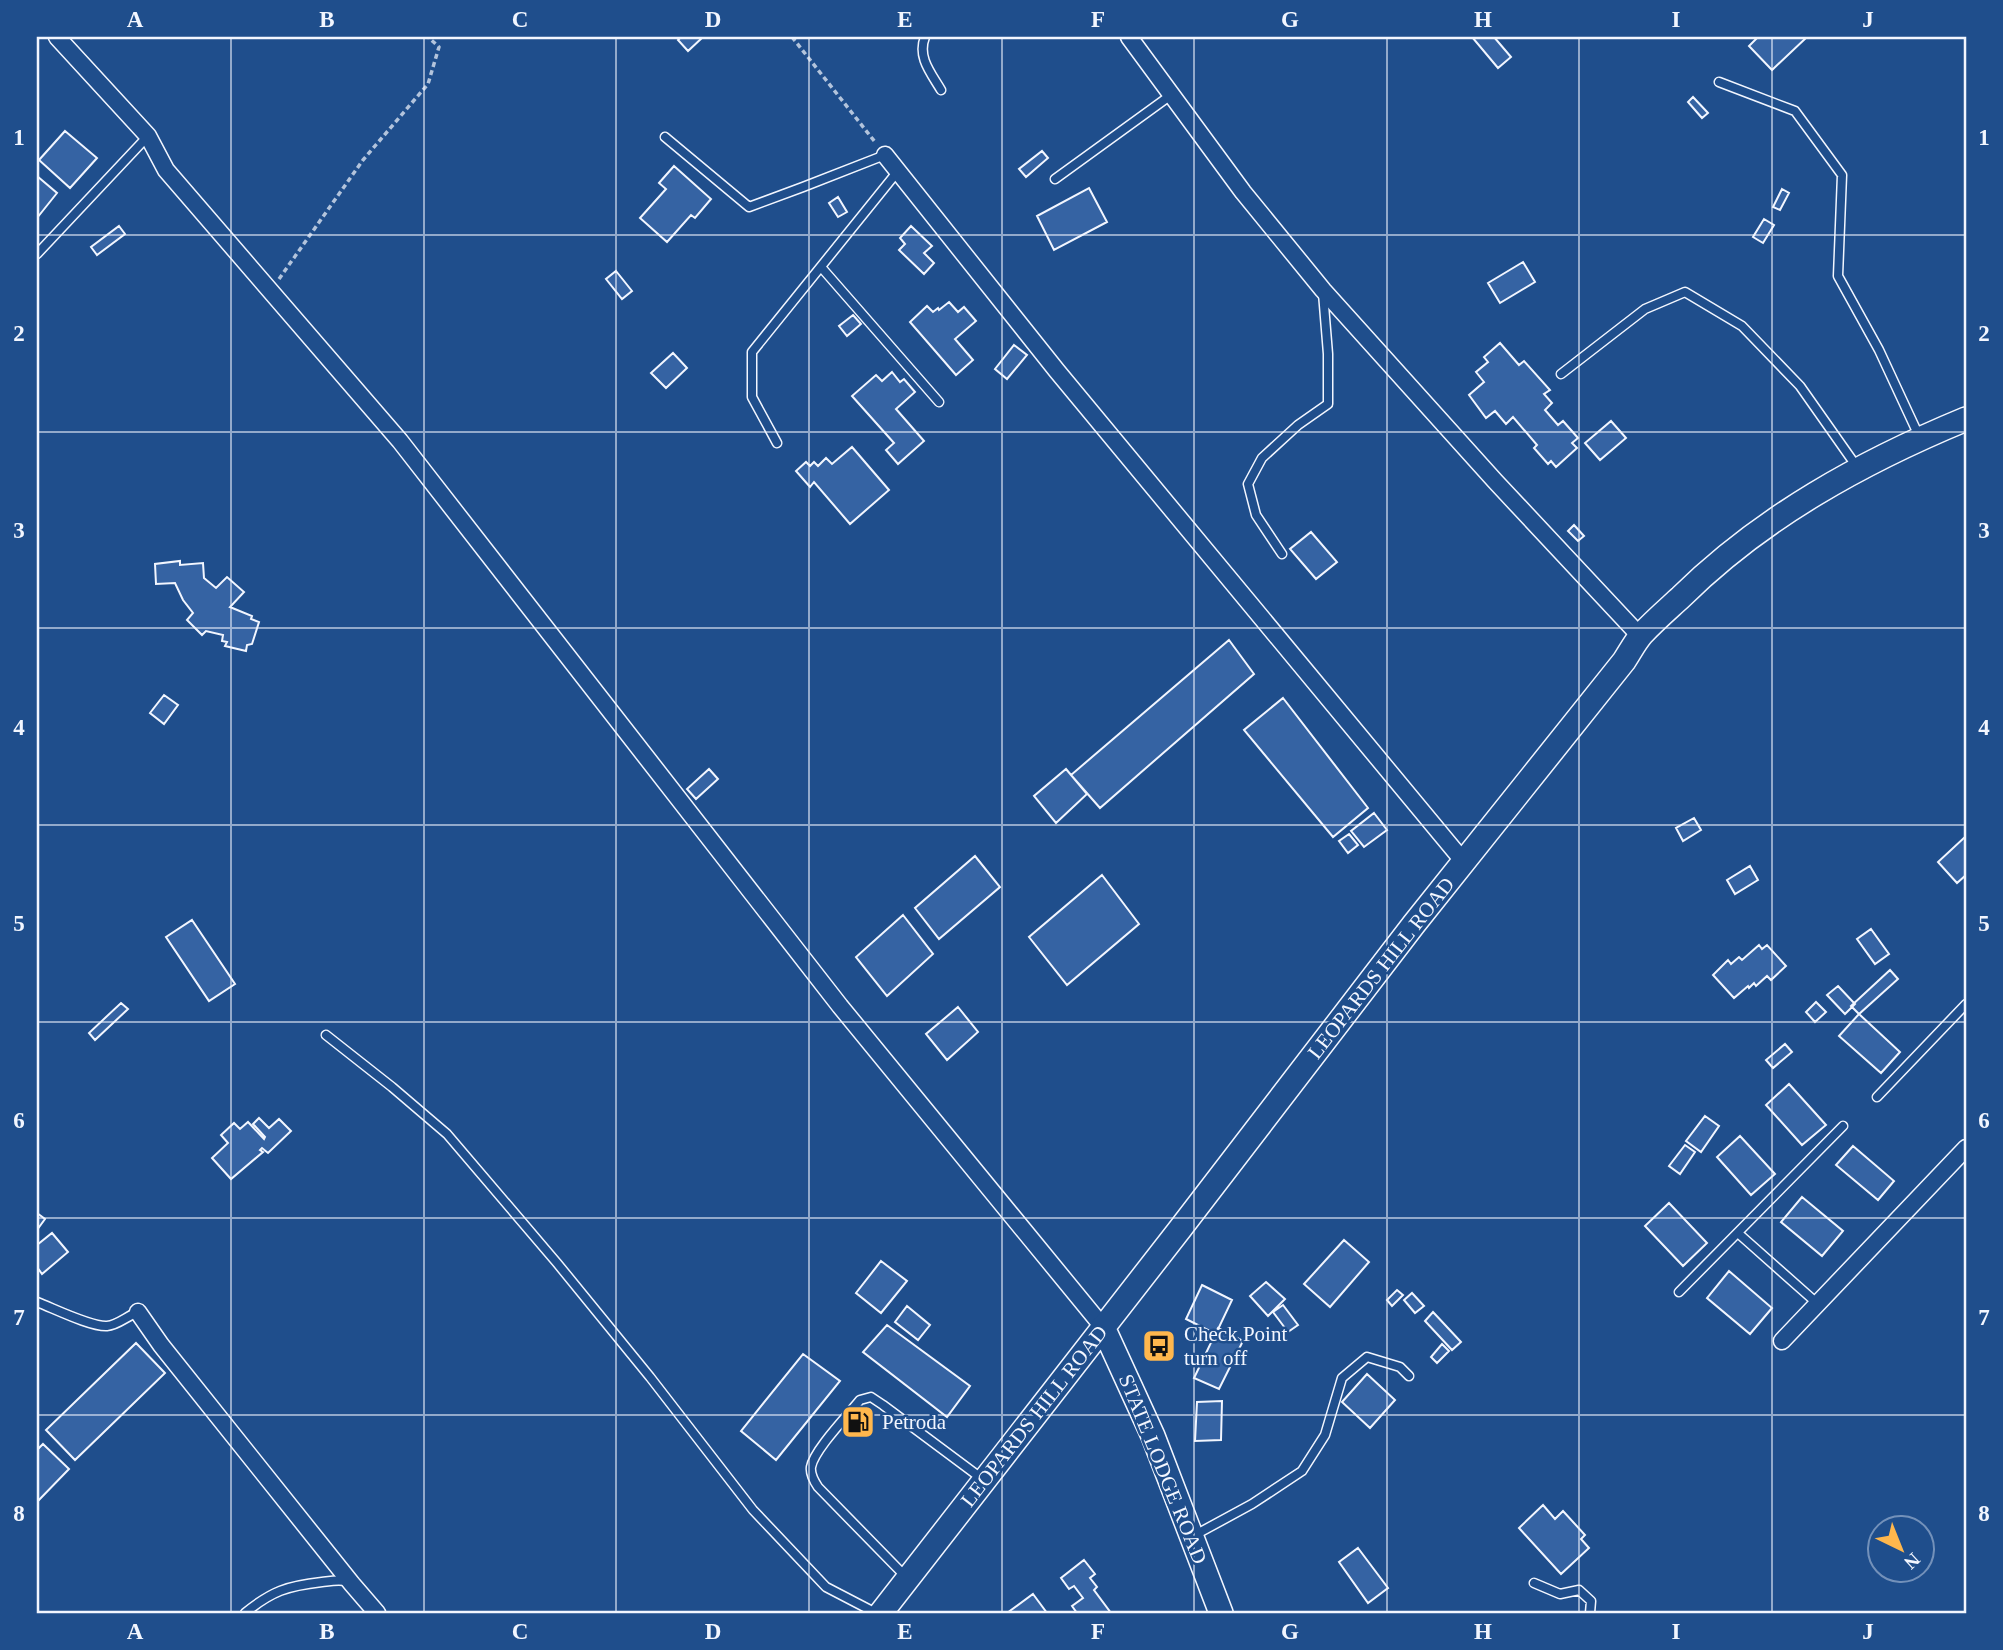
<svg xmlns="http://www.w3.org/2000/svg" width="2003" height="1650" viewBox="0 0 2003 1650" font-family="Georgia,serif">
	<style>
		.building { fill: #3563a3; stroke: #f2f6ff; stroke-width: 2 }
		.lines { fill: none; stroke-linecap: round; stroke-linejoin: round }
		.lane-casing { stroke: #f2f6ff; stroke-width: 11 }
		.street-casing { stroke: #f2f6ff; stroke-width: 19 }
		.secondary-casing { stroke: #f2f6ff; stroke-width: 26 }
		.path { stroke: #b3c4dc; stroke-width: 3.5; stroke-dasharray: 5 3.5; stroke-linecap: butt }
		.lane { stroke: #1f4e8c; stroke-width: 8 }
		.street { stroke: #1f4e8c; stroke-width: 16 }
		.secondary { stroke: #1f4e8c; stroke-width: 23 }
		.grid { fill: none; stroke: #f2f6ff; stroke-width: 2; stroke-opacity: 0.55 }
		.labels { text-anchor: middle; stroke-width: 5; stroke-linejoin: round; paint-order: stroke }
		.street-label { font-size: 21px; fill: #f2f6ff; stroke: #1f4e8c }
		.poi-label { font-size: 21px; fill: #f2f6ff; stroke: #1f4e8c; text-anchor: start }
		.neatline { fill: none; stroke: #f2f6ff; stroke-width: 2.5 }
		.grid-label { font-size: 23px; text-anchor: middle; font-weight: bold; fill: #f2f6ff }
	</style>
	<rect width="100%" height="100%" fill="#1f4e8c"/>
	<!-- building -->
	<path class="building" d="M681,37H703L688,51L678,40Z
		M1472,37H1494L1511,57L1498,68Z
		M1758,37H1807L1772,70L1749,46Z
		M1693,97L1708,113L1702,118L1688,102Z
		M65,131L97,158L70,188L39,160Z
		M1042,151L1048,158L1026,177L1019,169Z
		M674,166L711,199L695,218L691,215L667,242L640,218L666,189L659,183Z
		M37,176L57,193L37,218Z
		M1089,188L1107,222L1054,250L1037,216Z
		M1782,189L1789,193L1780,210L1773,207Z
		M838,197L847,212L838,217L829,203Z
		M1764,219L1774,225L1763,243L1753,237Z
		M119,226L125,234L97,255L91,247Z
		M911,226L932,246L924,253L934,263L924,274L899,250L905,244L900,238Z
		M1523,262L1535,282L1500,303L1488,283Z
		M616,271L632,291L622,299L606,279Z
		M949,302L958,312L964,307L976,321L955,339L973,360L956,375L910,322L927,306L933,312L938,308L939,310Z
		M853,315L861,324L847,336L839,326Z
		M1500,343L1519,365L1524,361L1550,390L1544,394L1552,403L1545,410L1558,425L1563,421L1578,438L1572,443L1577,448L1556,467L1551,461L1548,464L1534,448L1537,445L1513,417L1506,424L1495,411L1486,418L1469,395L1484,382L1476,372L1488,362L1484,357Z
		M1014,345L1027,355L1007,379L995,369Z
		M673,353L687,368L666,388L651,373Z
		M892,372L900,382L904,379L915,392L896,409L924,441L898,464L886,450L894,443L852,396L876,375L882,381Z
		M1611,421L1626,438L1600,460L1585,443Z
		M852,447L889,490L850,524L814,482L810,487L796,471L806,462L810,466L814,462L818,466L826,458L832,464Z
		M1574,525L1584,536L1578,541L1568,531Z
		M1311,532L1337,562L1316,579L1290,549Z
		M180,561V565L203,563L204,578L216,588L227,577L244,592L230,607L252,616L251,619L259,622L252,644L247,645L246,651L225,646L227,642L222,641L223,635L206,631L202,635L187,620L193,613L183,600L175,583L156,584L155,564Z
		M1229,640L1254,674L1100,808L1071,775Z
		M164,695L178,705L164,724L150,713Z
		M1283,698L1368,808L1333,837L1244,730Z
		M709,769L718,779L696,799L687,789Z
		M1066,769L1087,794L1056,823L1034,796Z
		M1374,813L1387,830L1364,847L1351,831Z
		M1694,818L1701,830L1683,841L1676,828Z
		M1349,834L1358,845L1348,853L1339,841Z
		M1966,836V875L1957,883L1938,862Z
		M975,856L1000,887L939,939L915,908Z
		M1750,866L1758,880L1735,894L1727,880Z
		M1102,875L1139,924L1067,985L1029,937Z
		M903,915L933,954L887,996L856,957Z
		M192,920L235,984L209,1001L166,937Z
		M1871,929L1889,954L1875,964L1857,939Z
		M1759,945L1762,949L1767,945L1786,966L1771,980L1767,976L1756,986L1754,983L1749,988L1748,986L1734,998L1713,975L1728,960L1731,964L1739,957L1742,960Z
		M1890,970L1898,979L1859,1014L1851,1006Z
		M1838,986L1855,1004L1845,1014L1827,995Z
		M1816,1002L1826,1012L1815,1022L1806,1012Z
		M121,1003L128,1009L95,1040L89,1033Z
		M958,1007L978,1032L947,1060L926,1034Z
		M1859,1014L1900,1052L1881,1073L1839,1036Z
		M1785,1044L1792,1052L1773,1068L1766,1060Z
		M1789,1084L1826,1125L1802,1145L1766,1105Z
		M1705,1116L1719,1126L1701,1152L1686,1141Z
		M259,1118L269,1128L279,1119L291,1131L268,1153L262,1148L260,1150L263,1152L231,1179L212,1158L228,1143L221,1135L234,1123L240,1129L248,1122L264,1139L265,1137L253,1124Z
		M1740,1136L1775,1174L1751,1195L1717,1157Z
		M1685,1145L1695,1152L1680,1174L1669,1166Z
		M1853,1146L1894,1181L1878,1200L1836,1165Z
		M1802,1197L1843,1231L1822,1256L1781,1222Z
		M1669,1203L1707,1243L1683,1266L1645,1226Z
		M37,1213L45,1219L37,1230Z
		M52,1233L68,1252L42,1274L37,1267V1245Z
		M1344,1240L1369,1262L1330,1307L1304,1284Z
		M881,1261L907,1281L881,1313L856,1293Z
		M1729,1271L1772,1308L1750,1334L1707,1298Z
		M1266,1282L1285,1299L1268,1316L1250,1296Z
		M1202,1285L1232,1300L1212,1342L1204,1338L1208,1330L1186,1319Z
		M1397,1290L1403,1295L1392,1306L1387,1300Z
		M1412,1293L1424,1306L1415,1313L1404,1300Z
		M1283,1305L1298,1325L1288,1332L1273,1312Z
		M907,1306L930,1325L918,1340L895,1322Z
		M1433,1312L1461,1342L1452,1350L1425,1321Z
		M887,1325L970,1386L947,1417L863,1352Z
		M1218,1328L1243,1341L1219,1389L1194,1378Z
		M136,1343L165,1373L75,1460L46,1430Z
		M1442,1344L1449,1351L1437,1363L1431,1357Z
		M803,1354L840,1381L776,1460L741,1431Z
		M1367,1374L1395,1400L1370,1428L1342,1402Z
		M1222,1401L1221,1440L1195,1441L1197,1402Z
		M43,1444L69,1469L37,1502V1450Z
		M1543,1505L1555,1519L1563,1511L1585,1535L1581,1539L1589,1548L1561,1574L1519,1528Z
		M1358,1548L1388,1588L1368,1603L1339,1562Z
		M1084,1560L1095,1574L1090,1578L1097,1587L1094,1590L1111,1613H1077L1072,1606L1083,1598L1074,1586L1069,1589L1061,1578Z
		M1033,1594L1047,1613H1007Z"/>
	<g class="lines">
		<defs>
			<path id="lane" d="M925,37C917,57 931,73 941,90
				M1719,82L1795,111L1842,175L1838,276L1879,350L1919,436
				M665,137L749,207L803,187L885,155
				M1055,179L1171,95
				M37,254L148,136
				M821,267L939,402
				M1561,374L1645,309L1685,292L1742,326L1800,386L1857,467
				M777,443L752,397V352L898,171
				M1282,554L1256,515L1248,484L1262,458L1298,425L1328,404V354L1323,293
				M326,1035L392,1087L447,1134L557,1263L650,1377L753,1510L826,1587L876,1613
				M1877,1097L1966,1004
				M1739,1234L1818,1304
				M1679,1292L1843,1126
				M37,1302C53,1308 91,1327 107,1326C118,1325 127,1316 138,1312
				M1195,1535L1252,1504L1302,1471L1325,1435L1342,1378L1367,1357L1400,1367L1409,1376
				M906,1577L818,1487C814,1481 810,1474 811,1467C814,1450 848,1415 860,1400L871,1397L883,1405L981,1478
				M1534,1583L1560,1594L1579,1590L1591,1601L1590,1613
				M245,1613C272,1591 287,1586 322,1582C331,1581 341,1579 349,1582"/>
			<path id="street" d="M57,37L148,136L166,170L400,441L840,1006L1103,1327
				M1129,37L1243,192L1323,290L1495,481L1640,636
				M885,155L1057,371L1464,862
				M138,1312L161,1345L352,1584L377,1613
				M1782,1341L1966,1148"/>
			<path id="secondary" d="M1103,1327L1153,1436L1221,1613
				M881,1613L1180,1229L1414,924L1624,661C1630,652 1635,642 1642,634C1654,621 1668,609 1681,597C1762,517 1862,462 1966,419"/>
		</defs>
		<!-- lane casing -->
		<use href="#lane" class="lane-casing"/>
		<!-- street casing -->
		<use href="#street" class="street-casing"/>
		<!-- secondary casing -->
		<use href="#secondary" class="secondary-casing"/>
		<!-- path -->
		<path class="path" d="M792,37L875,142
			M279,279L363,160L428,84L439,47L428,37"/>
		<!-- lane -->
		<use href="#lane" class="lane"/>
		<!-- street -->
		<use href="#street" class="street"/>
		<!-- secondary -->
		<use href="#secondary" class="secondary"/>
	</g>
	<!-- grid -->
	<path class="grid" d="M231,37V1613M424,37V1613M616,37V1613M809,37V1613M1002,37V1613M1194,37V1613M1387,37V1613M1579,37V1613M1772,37V1613M37,235H1966M37,432H1966M37,628H1966M37,825H1966M37,1022H1966M37,1218H1966M37,1415H1966"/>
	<!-- icons -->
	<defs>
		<symbol id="bus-square" viewBox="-11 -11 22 22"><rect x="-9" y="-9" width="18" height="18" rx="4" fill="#ffb74d" stroke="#1f4e8c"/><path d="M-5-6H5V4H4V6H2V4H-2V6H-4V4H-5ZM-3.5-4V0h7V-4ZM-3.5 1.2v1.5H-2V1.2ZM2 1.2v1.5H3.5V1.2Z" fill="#111"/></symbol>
		<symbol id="fuel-square" viewBox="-11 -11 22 22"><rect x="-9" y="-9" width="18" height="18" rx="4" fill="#ffb74d" stroke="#1f4e8c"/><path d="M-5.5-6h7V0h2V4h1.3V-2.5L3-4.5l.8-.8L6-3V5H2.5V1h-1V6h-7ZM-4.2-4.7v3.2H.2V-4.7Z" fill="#111"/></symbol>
	</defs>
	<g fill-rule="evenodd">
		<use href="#bus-square" x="1140" y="1327" width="38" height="38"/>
		<use href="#fuel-square" x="839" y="1403" width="38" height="38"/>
	</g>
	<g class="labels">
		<!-- street labels -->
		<g class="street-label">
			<text transform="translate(1381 968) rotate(-52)" y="7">LEOPARDS HILL ROAD</text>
			<text transform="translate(1034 1416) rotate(-52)" y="7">LEOPARDS HILL ROAD</text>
			<text transform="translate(1163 1469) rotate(68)" y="7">STATE LODGE ROAD</text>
		</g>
		<!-- poi labels -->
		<g class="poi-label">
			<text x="1184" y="1341">Check Point<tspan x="1184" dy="24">turn off</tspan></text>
			<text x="882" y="1429">Petroda</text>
		</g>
	</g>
	<!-- border -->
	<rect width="2003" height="1650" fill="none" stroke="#1f4e8c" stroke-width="77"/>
	<!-- north arrow -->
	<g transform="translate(1901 1549) rotate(137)"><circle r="33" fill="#1f4e8c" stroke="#7391ba" stroke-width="2"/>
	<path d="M0-5L12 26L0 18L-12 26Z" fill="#ffb74d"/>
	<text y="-10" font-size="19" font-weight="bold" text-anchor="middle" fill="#f2f6ff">N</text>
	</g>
	<rect x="38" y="38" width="1927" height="1574" class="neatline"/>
	<g class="grid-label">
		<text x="135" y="27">A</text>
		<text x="327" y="27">B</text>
		<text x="520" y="27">C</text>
		<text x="713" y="27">D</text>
		<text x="905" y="27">E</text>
		<text x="1098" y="27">F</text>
		<text x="1290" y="27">G</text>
		<text x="1483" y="27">H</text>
		<text x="1676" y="27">I</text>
		<text x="1868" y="27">J</text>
		<text x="19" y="145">1</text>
		<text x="1984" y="145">1</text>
		<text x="19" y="341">2</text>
		<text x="1984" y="341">2</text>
		<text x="19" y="538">3</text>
		<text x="1984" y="538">3</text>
		<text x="19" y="735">4</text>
		<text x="1984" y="735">4</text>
		<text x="19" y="931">5</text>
		<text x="1984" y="931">5</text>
		<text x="19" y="1128">6</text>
		<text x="1984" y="1128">6</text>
		<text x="19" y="1325">7</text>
		<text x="1984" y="1325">7</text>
		<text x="19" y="1521">8</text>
		<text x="1984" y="1521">8</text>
		<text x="135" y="1639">A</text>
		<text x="327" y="1639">B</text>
		<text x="520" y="1639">C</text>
		<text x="713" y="1639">D</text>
		<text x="905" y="1639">E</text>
		<text x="1098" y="1639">F</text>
		<text x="1290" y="1639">G</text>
		<text x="1483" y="1639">H</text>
		<text x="1676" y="1639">I</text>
		<text x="1868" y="1639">J</text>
	</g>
</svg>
